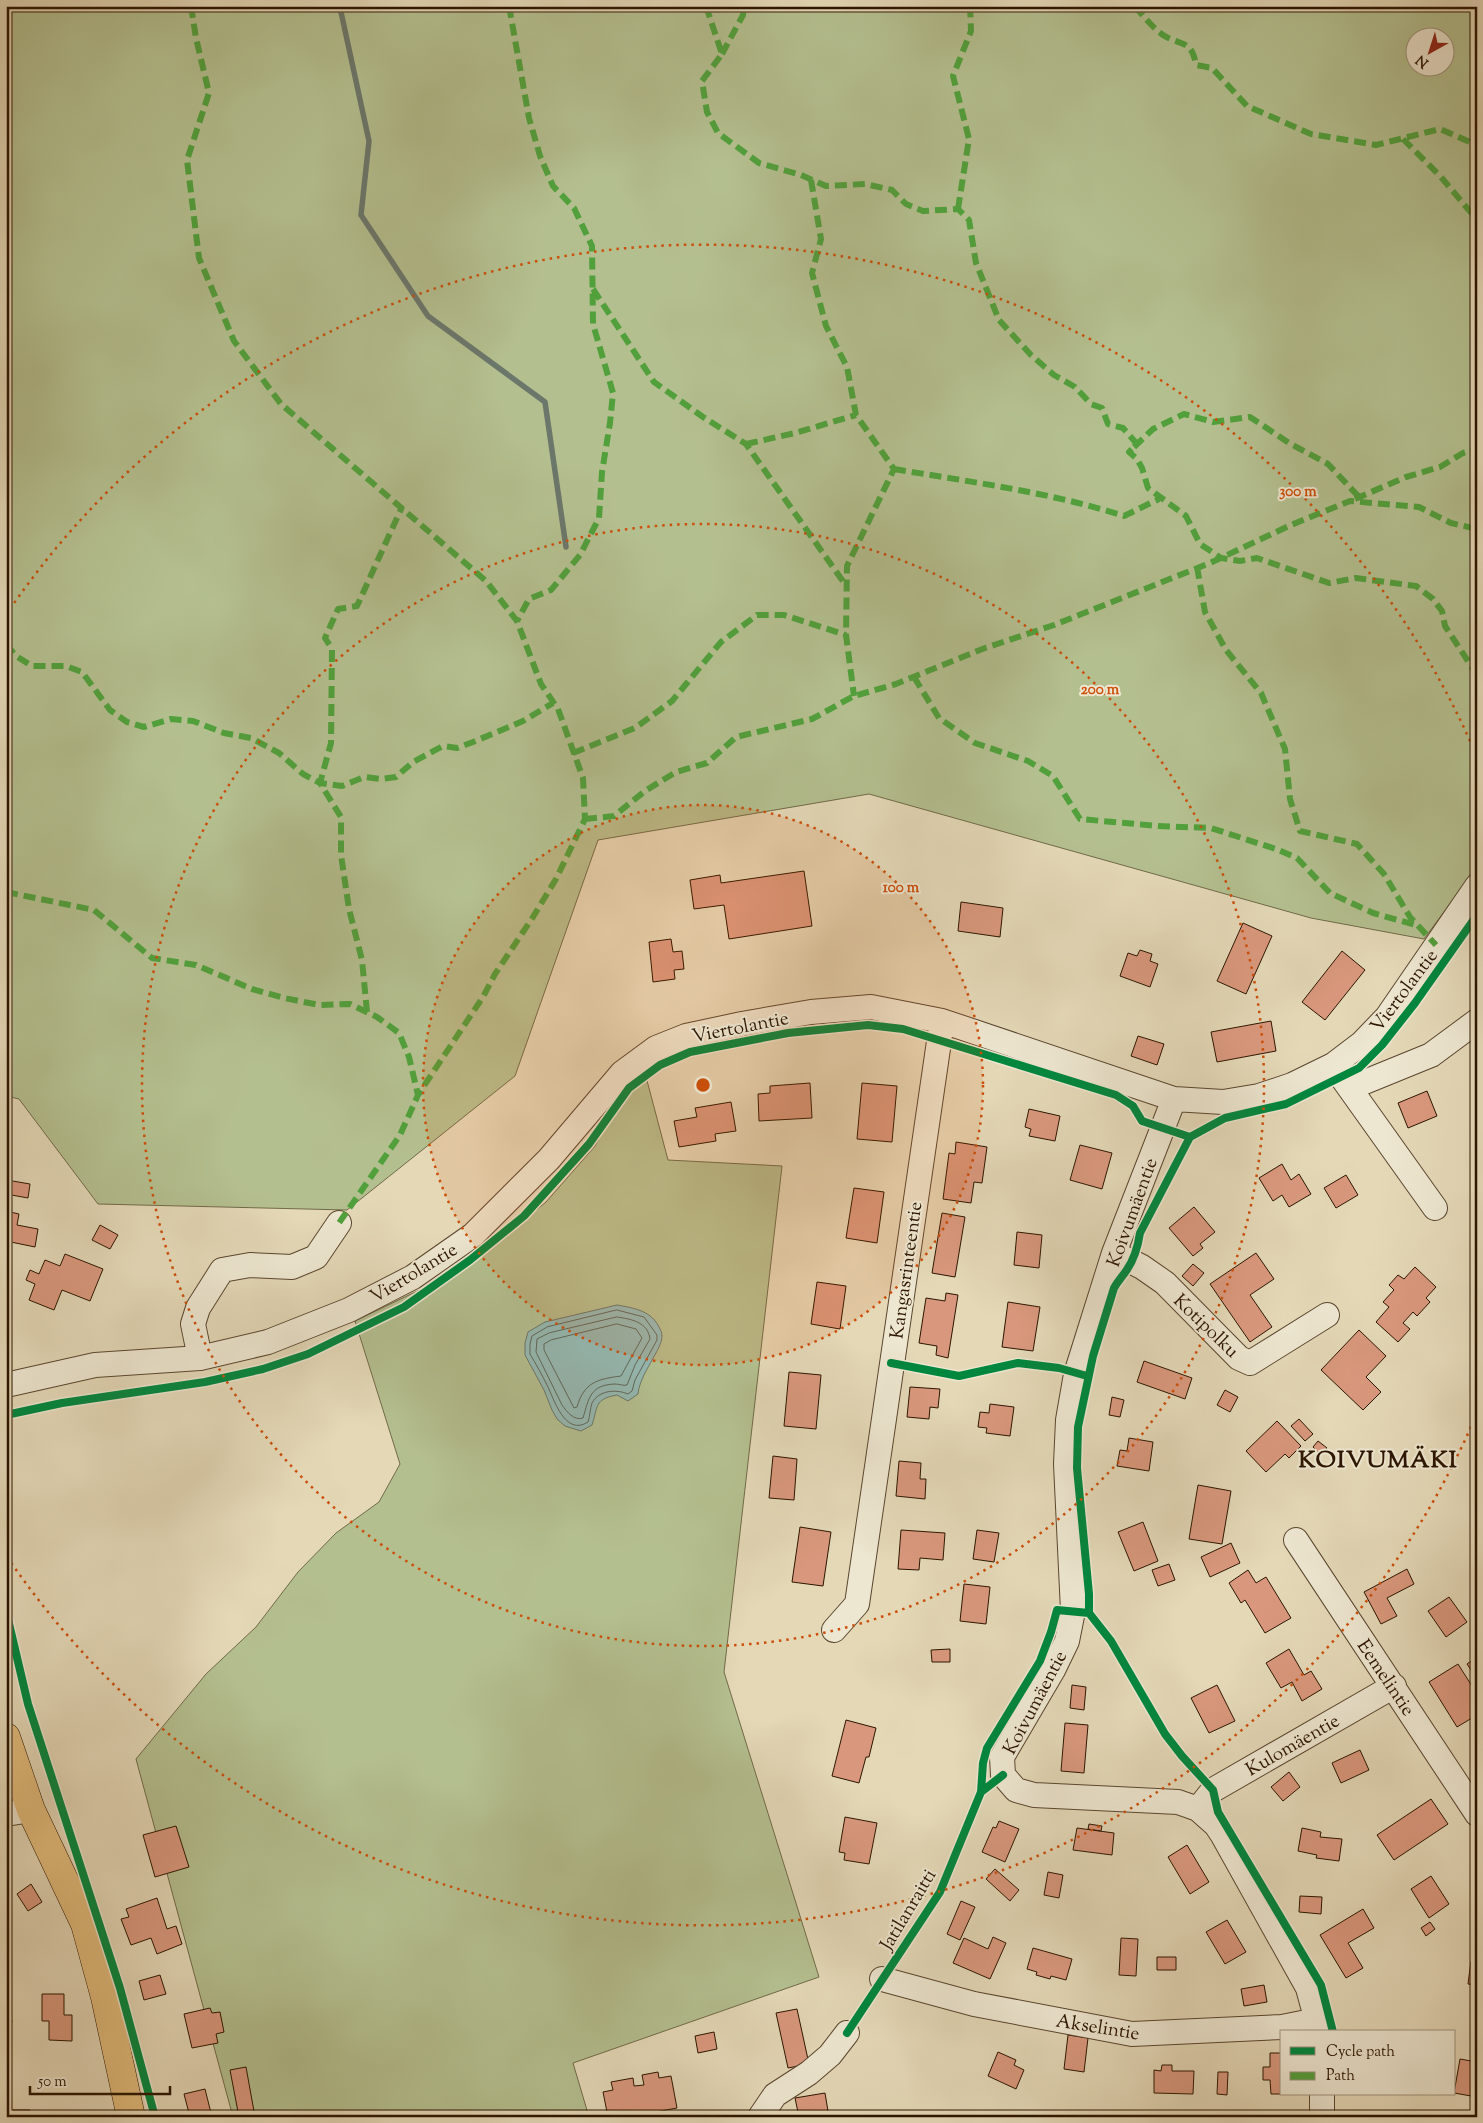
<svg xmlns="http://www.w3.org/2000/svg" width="1483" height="2123" viewBox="0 0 1483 2123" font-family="'Sorts Mill Goudy',serif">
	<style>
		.green { fill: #b4bf8f; stroke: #706a48; fill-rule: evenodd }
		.water { fill: #95b9b2; stroke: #6b776b }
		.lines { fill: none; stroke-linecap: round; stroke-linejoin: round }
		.shore { stroke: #606759; stroke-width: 1 }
		.stream { stroke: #6b776b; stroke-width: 5.5 }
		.building { fill: #d9987d; stroke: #2c1500 }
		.minor-casing { stroke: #5a462e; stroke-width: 26 }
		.major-casing { stroke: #2c1500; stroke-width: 29 }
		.minor { stroke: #ede6d0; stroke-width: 24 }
		.major { stroke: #e2bc7c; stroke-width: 28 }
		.quiet { stroke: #51a03c; stroke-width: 6; stroke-dasharray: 12 6; stroke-linecap: butt }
		.cycleway-casing { stroke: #ede6d0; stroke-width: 11 }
		.cycleway { stroke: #00873e; stroke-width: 8 }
		.ring { fill: none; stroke: #cc4f0a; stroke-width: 2.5; stroke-dasharray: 2.5 5 }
		.labels { text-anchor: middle; stroke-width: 4; stroke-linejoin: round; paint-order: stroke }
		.street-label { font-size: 19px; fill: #2c1500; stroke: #ede6d0 }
		.district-label { font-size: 24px; font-weight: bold; letter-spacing: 1px; fill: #2c1500; stroke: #ede6d0 }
		.centre { fill: #cc4f0a; stroke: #ede6d0; stroke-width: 2.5 }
		.ring-label { font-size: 15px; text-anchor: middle; font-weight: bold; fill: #cc4f0a; stroke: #ede6d0; stroke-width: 4; stroke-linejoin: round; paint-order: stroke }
	</style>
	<rect width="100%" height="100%" fill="#e4d8b7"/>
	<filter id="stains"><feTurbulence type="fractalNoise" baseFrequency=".004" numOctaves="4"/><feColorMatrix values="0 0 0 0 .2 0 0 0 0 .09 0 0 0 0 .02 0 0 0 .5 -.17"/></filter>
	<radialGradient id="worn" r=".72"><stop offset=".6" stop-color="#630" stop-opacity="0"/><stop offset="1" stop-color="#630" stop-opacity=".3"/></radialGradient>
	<!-- green -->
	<path class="green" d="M6,6H1477V867L1424,939L1311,918L869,794L598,840L515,1076L347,1210L98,1204L19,1099L6,1096ZM1416,38H1446V68H1416Z
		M645,1073L668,1160L782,1166L724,1672L819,1977L573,2063L589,2117H233L136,1759L206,1674L256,1627L298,1572L336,1533L379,1502L400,1464L355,1321L463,1269L546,1202L595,1146L615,1107Z"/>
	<!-- water -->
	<path class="water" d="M617,1305C633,1308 649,1310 658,1325C660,1329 662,1332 662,1336C662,1350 640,1373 638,1394L628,1401L617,1395C594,1399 598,1407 592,1425L581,1431L565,1426L557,1419L552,1410L544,1390L525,1355V1343L528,1332L545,1322Z"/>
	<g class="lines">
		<!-- shore -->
		<path class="shore" d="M617,1310L644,1317L657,1335V1340L635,1380L632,1391L628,1394C616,1389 599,1390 592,1403C590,1409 590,1416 588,1422C565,1437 554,1399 547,1385C542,1375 536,1364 530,1354V1344L532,1336L547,1327Z
			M617,1317C631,1319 648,1322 650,1339L635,1365L627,1385C623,1386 620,1384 615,1384C590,1385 589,1398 583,1418C574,1421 567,1412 562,1405L536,1352L537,1339L549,1333Z
			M617,1324L636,1329L642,1338L621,1376C598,1379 584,1382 577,1407L574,1408L544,1350V1344L551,1340Z"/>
		<!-- stream -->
		<path class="stream" d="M335,6L341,12L369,141L361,215L428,316L545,402L566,547"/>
	</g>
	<!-- building -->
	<path class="building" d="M804,871L812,926L729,939L724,905L694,909L690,880L720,875L721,883Z
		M961,902L1003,908L1000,937L958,931Z
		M1243,923L1272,936L1246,994L1217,981Z
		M671,939L673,952L682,951L684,969L674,970L675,979L653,982L649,942Z
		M1140,950L1152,954L1150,961L1158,964L1150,987L1120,976L1128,953L1137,956Z
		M1342,951L1365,970L1325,1020L1302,1002Z
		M1271,1021L1276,1051L1217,1062L1211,1032Z
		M1138,1036L1164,1044L1157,1065L1131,1056Z
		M810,1083L812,1118L759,1121L758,1094L770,1093V1086Z
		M862,1083L897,1086L892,1142L857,1139Z
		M1427,1091L1437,1116L1408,1128L1398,1103Z
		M731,1102L736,1131L715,1134L716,1141L679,1147L674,1121L697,1117L695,1108Z
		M1029,1109L1060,1116L1055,1141L1029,1136L1031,1129L1025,1127Z
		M956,1142L987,1147L982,1183L974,1182L971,1203L943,1199L949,1153L955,1154Z
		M1080,1145L1112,1153L1102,1189L1070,1180Z
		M1282,1164L1291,1180L1299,1174L1311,1194L1289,1207L1282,1195L1273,1201L1259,1178Z
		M1346,1175L1358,1195L1336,1208L1324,1188Z
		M7,1180L30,1184L28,1198L6,1194Z
		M854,1188L884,1192L877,1243L846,1238Z
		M1194,1207L1215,1232L1200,1244L1203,1248L1193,1256L1169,1228Z
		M6,1211L19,1214L17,1225L38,1229L35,1247L6,1241Z
		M942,1213L965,1217L955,1277L932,1273Z
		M100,1225L118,1235L110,1249L92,1240Z
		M1017,1232L1042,1235L1039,1268L1014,1265Z
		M1256,1253L1274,1279L1250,1295L1272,1327L1250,1342L1210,1284Z
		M65,1254L103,1269L90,1301L62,1290L54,1310L29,1300L35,1284L26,1280L30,1270L39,1274L45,1260L60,1266Z
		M1193,1264L1204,1273L1193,1286L1182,1276Z
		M1415,1267L1436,1287L1426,1298L1430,1302L1417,1316L1413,1312L1403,1323L1410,1329L1398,1342L1376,1322L1389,1307L1383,1302L1394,1290L1389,1285L1398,1275L1404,1279Z
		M817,1282L846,1286L840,1329L811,1324Z
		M946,1293L958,1295L948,1358L936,1355L937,1346L919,1343L926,1298L945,1301Z
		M1008,1302L1040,1307L1033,1351L1002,1347Z
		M1359,1330L1386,1356L1366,1377L1381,1392L1363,1410L1321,1370Z
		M1144,1361L1192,1378L1185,1399L1137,1382Z
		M789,1372L821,1375L816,1429L784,1426Z
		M910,1387L940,1389L938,1408L930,1407L929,1419L907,1417Z
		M1225,1390L1238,1397L1230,1412L1217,1405Z
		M1112,1397L1124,1400L1120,1417L1109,1415Z
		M990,1404L1014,1407L1010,1436L986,1433L987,1428L978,1427L980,1412L989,1413Z
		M1299,1419L1313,1434L1305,1441L1291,1426Z
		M1277,1421L1301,1446L1289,1458L1285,1454L1266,1472L1246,1451Z
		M1129,1438L1153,1442L1149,1471L1117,1466L1120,1450L1127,1451Z
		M1318,1441L1327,1448L1321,1455L1313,1447Z
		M773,1456L797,1459L794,1500L769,1498Z
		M899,1461L921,1463L920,1479H926L925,1499L896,1496Z
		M1198,1485L1231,1491L1222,1544L1189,1539Z
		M1143,1522L1158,1561L1134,1571L1118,1532Z
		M800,1527L831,1532L823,1586L792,1582Z
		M901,1530L945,1533L943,1560L920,1558L919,1570L898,1569Z
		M977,1530L999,1533L994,1562L973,1559Z
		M1231,1543L1240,1563L1210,1577L1201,1557Z
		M1169,1564L1175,1580L1158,1586L1152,1570Z
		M1407,1569L1414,1584L1387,1598L1397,1616L1381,1624L1364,1592Z
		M1248,1570L1256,1583L1266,1577L1291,1618L1265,1633L1245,1600L1241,1603L1229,1583Z
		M964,1584L990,1587L986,1624L960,1621Z
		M1449,1597L1467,1622L1446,1637L1428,1611Z
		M950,1649V1662H932L931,1650Z
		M1289,1649L1304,1675L1311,1671L1322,1689L1302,1701L1292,1682L1281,1688L1266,1663Z
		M1474,1659L1477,1662V1675L1475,1676L1467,1664Z
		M1458,1664L1477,1694V1715L1457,1727L1429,1682Z
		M1072,1685L1086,1687L1084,1710L1070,1708Z
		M1217,1685L1235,1721L1209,1733L1191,1698Z
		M846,1720L876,1728L869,1757H866L859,1783L832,1776Z
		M1065,1723L1088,1725L1084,1773L1061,1771Z
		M1360,1750L1369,1770L1341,1783L1332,1763Z
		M1289,1772L1300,1787L1283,1801L1271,1787Z
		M1431,1799L1448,1824L1394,1860L1377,1835Z
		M845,1817L877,1823L869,1864L844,1860L845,1853L839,1852Z
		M999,1821L1019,1829L1005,1862L982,1852L993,1827L996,1828Z
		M1089,1824L1102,1826L1101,1831L1088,1829Z
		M176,1826L189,1867L155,1877L143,1835Z
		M1077,1828L1114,1833L1112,1855L1073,1850Z
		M1302,1828L1321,1832L1320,1837L1342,1839L1339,1861L1316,1858L1317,1855L1298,1851Z
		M1187,1845L1209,1882L1190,1894L1168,1857Z
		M995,1869L1019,1890L1010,1901L986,1879Z
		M1048,1872L1063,1875L1059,1898L1044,1895Z
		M1431,1876L1449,1904L1429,1918L1411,1889Z
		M31,1884L42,1902L28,1911L17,1894Z
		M1300,1896L1322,1897L1321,1914L1299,1912Z
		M157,1898L167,1929L176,1926L182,1944L157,1954L151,1938L131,1945L121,1919L129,1917L126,1909Z
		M961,1901L975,1907L960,1940L947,1934Z
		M1363,1909L1374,1928L1348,1943L1363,1968L1346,1978L1320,1935Z
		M1227,1920L1246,1952L1225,1964L1206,1932Z
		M1430,1922L1435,1929L1426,1936L1421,1928Z
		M993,1937L1006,1943L990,1979L953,1963L964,1938L988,1949Z
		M1121,1938L1138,1939L1136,1976L1119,1975Z
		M1033,1948L1072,1959L1066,1980L1051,1976L1050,1979L1036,1975L1037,1972L1027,1969Z
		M1157,1957H1176V1970H1157Z
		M1471,1961L1477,1962V1985L1468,1984Z
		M160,1975L166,1994L144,2000L139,1981Z
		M1264,1985L1267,2002L1244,2006L1241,1989Z
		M42,1994H64V2015H72V2041L49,2040V2021H42Z
		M210,2008L212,2013L220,2012L224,2032L216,2034L218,2043L192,2048L184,2014Z
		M797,2009L809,2064L788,2068L776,2013Z
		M6,2019L12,2020L9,2043H6Z
		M714,2032L717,2049L698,2053L695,2036Z
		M1068,2035L1088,2038L1084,2072L1064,2069Z
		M998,2052L1016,2060L1014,2065L1024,2070L1016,2089L988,2076Z
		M1270,2053H1282V2094H1271L1270,2080H1263V2067H1270Z
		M1460,2059L1477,2062V2097L1454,2093Z
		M1162,2065H1172V2071H1194L1193,2094L1154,2093V2070L1161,2071Z
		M246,2067L255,2117H239L230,2070Z
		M658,2072L659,2078L671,2076L677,2108L628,2117H608L603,2092L613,2090L611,2082L633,2078L634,2086L644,2085L642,2075Z
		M1218,2072H1228L1227,2095L1217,2094Z
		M205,2089L212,2117H190L184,2094Z
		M825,2093L829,2117H799L795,2098Z
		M7,2110H30V2116L37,2117H7Z"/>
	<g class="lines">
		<defs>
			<path id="minor" d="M1333,1065L1435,1208
				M1350,1088L1431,1055L1477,1021
				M1174,1099L1114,1253L1076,1374L1068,1420L1066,1464L1073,1611L1067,1641L1053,1670L1002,1757L1003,1775L1016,1790L1034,1795L1178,1802L1198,1809L1216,1825L1222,1834L1308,1988L1320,2032
				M1114,1253L1142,1267L1165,1283L1239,1358L1250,1363L1327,1315
				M200,1358L193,1324L198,1308L222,1270L250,1265L292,1267L316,1257L339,1223
				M6,1385L95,1365L200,1358L268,1342L349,1310L413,1277L473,1235L549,1159L622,1073L656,1048L686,1036L742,1024L811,1012L871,1007L942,1021L1174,1099L1223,1102L1259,1096L1292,1085L1333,1065L1362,1043L1387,1017L1477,886
				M1296,1540L1477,1814
				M834,1630L857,1604L942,1021
				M1198,1809L1213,1790L1394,1686
				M6,1814L31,1810
				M882,1979L974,2004L1132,2034L1282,2027L1317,2020
				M1322,2094V2117
				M760,2117L775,2095L809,2073L830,2055L847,2033"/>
			<path id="major" d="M6,1737L31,1810L85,1924L105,1997L131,2117"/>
		</defs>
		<!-- minor casing -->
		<use href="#minor" class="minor-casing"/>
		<!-- major casing -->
		<use href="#major" class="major-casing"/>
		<!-- minor -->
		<use href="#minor" class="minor"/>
		<!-- major -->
		<use href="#major" class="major"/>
		<!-- quiet -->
		<path class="quiet" d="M191,6L196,38L209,93L187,160L199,258L234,341L281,404L486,581L517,621L541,684L558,709L583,778L585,819L556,879L533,917L495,974L483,997L418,1095L400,1135L339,1223
			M509,6L529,118L540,156L553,186L574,208L592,246L593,324L613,393L610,423L602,472L599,518L580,555L551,590L529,599L517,621
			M706,6L722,54L702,81L707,112L718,133L759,163L801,175L826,186L865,184L892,190L906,204L923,211L958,209L969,220L976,263L999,320L1031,355L1054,375L1075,387L1091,404L1102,408L1108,424L1123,428L1137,444L1129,452L1137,459L1142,468L1148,488L1186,516L1200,544L1221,558L1240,561L1257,558L1329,583L1356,578L1416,586L1433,599L1442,611L1445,626L1477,675
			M1135,6C1144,17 1152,27 1163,35C1180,46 1192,39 1196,65L1212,68L1247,106L1311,134L1376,145L1440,129L1477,145
			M722,54L743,15L744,6
			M1403,139L1441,177L1473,215L1477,216
			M811,180L821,239L812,273L826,326L847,367L856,415L894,469L847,566L846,635L854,696
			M958,209L969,139L953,76L971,31L970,6
			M593,289L654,382L703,417L746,444L847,587
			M746,444L795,433L856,415
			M1134,447L1153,429L1184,414L1213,422L1250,417L1289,443L1328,464L1359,497
			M894,469C971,482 1049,492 1124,516L1159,499
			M1355,499L1406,477L1440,467L1463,453L1477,449
			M1197,567L1205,612L1226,650L1261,693L1285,749L1290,799L1300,831L1357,844L1384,874L1410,917L1436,945
			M6,644L16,656L32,666H66L82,672L110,710L127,722L144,727L171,719L193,721L224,733L251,738L279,753L303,774L320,783L342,786L364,777L381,779L396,777L413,762L443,746L457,748L473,742L523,721L553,703
			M914,677L939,718L975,743L1028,761L1053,776L1080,819L1158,826L1211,828L1276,849L1297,858L1330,893L1373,913L1419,926
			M573,753L635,728L672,701L721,642L757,615H784L846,635
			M585,819L614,816L645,791L676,772L707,763L736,737L812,719L854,696L896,684L985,648L1054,625L1210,563L1291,525L1350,501L1419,507L1451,523L1477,529
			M6,892L94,910L152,958L196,965L252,989L284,998L319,1005L350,1004L377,1017L399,1033L409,1057L418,1095
			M367,1012L362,960L349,909L341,855V817L320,783L331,743L332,649L325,638L338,609L357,606L402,507"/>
		<defs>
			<path id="cycleway" d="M1190,1137L1225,1118L1286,1104L1359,1068L1382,1045L1415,1003L1477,915
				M891,1363L959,1376L1018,1363L1059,1368L1087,1376
				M6,1415L62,1403L205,1382L263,1369L308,1354L404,1307L470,1260L524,1216L589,1144L629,1088L660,1065L690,1052L788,1033L868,1025L903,1029L1116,1095L1133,1106L1142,1121L1190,1137L1140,1233C1138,1246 1134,1260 1126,1271C1122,1277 1118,1281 1114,1288L1093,1356L1078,1427L1077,1468L1089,1594V1613
				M6,1611L28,1704L120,1988L155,2117
				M981,1792L983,1763L987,1748L1040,1661L1051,1632L1057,1610L1089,1613L1111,1641L1165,1734L1182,1756L1213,1790L1218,1812L1321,1985L1333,2032
				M847,2033L940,1892L981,1792L1003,1775"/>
		</defs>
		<!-- cycleway casing -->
		<use href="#cycleway" class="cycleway-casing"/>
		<!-- cycleway -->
		<use href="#cycleway" class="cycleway"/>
	</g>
	<!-- distance rings -->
	<circle cx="703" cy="1085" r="280" fill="#cc4f0a" fill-opacity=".12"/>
	<g class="ring">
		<circle cx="703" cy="1085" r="280"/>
		<circle cx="703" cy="1085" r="561"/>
		<path d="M1474 1420A841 841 0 0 1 10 1561M10 609A841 841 0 0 1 1474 750"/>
	</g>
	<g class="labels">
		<!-- street labels -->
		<g class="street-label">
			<text transform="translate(1403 990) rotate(-53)" y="7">Viertolantie</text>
			<text transform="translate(740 1026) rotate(-11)" y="7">Viertolantie</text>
			<text transform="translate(1131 1212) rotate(-70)" y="7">Koivumäentie</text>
			<text transform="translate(905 1270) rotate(-82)" y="7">Kangasrinteentie</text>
			<text transform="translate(413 1272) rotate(-31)" y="7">Viertolantie</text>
			<text transform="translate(1207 1325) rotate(44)" y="7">Kotipolku</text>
			<text transform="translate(1387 1677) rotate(56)" y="7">Eemelintie</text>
			<text transform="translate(1034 1702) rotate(-62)" y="7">Koivumäentie</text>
			<text transform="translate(1292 1744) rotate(-30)" y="7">Kulomäentie</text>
			<text transform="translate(907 1909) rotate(-59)" y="7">Jatilanraitti</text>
			<text transform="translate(1098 2026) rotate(9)" y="7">Akselintie</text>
		</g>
		<!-- district labels -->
		<g class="district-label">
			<text x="1378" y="1467">KOIVUMÄKI</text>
		</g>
	</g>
	<circle cx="703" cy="1085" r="8" class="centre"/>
	<g class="ring-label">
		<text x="1298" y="496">300 m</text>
		<text x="1100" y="694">200 m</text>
		<text x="901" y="892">100 m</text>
	</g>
	<!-- margin -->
	<rect width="1483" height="2123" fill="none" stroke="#e4d8b7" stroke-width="25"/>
	<rect x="8" y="8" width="1468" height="2108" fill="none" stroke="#2c1500" stroke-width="2.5"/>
	<rect x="12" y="12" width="1458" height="2098" fill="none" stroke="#2c1500"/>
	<!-- legend -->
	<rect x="1280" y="2030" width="175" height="65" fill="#ede6d0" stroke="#a0927d"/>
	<rect x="1290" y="2047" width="25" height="8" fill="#00873e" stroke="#a0927d"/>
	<text x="1326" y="2056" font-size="15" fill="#2c1500">Cycle path</text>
	<rect x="1290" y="2072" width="25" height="8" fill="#51a03c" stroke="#a0927d"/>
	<text x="1326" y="2080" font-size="15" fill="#2c1500">Path</text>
	<!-- north arrow -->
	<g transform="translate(1430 52) rotate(219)"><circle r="24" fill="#ede6d0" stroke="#a0927d"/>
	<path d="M0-4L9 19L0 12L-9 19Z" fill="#8f2418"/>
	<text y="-8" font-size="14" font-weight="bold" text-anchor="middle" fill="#2c1500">N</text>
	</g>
	<!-- scale -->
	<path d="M30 2086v8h140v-8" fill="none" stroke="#2c1500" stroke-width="2.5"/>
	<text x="38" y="2086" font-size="15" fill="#2c1500" stroke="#ede6d0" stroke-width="4" paint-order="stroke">50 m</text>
	<rect width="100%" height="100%" filter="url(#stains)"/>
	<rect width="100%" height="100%" fill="url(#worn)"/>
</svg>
